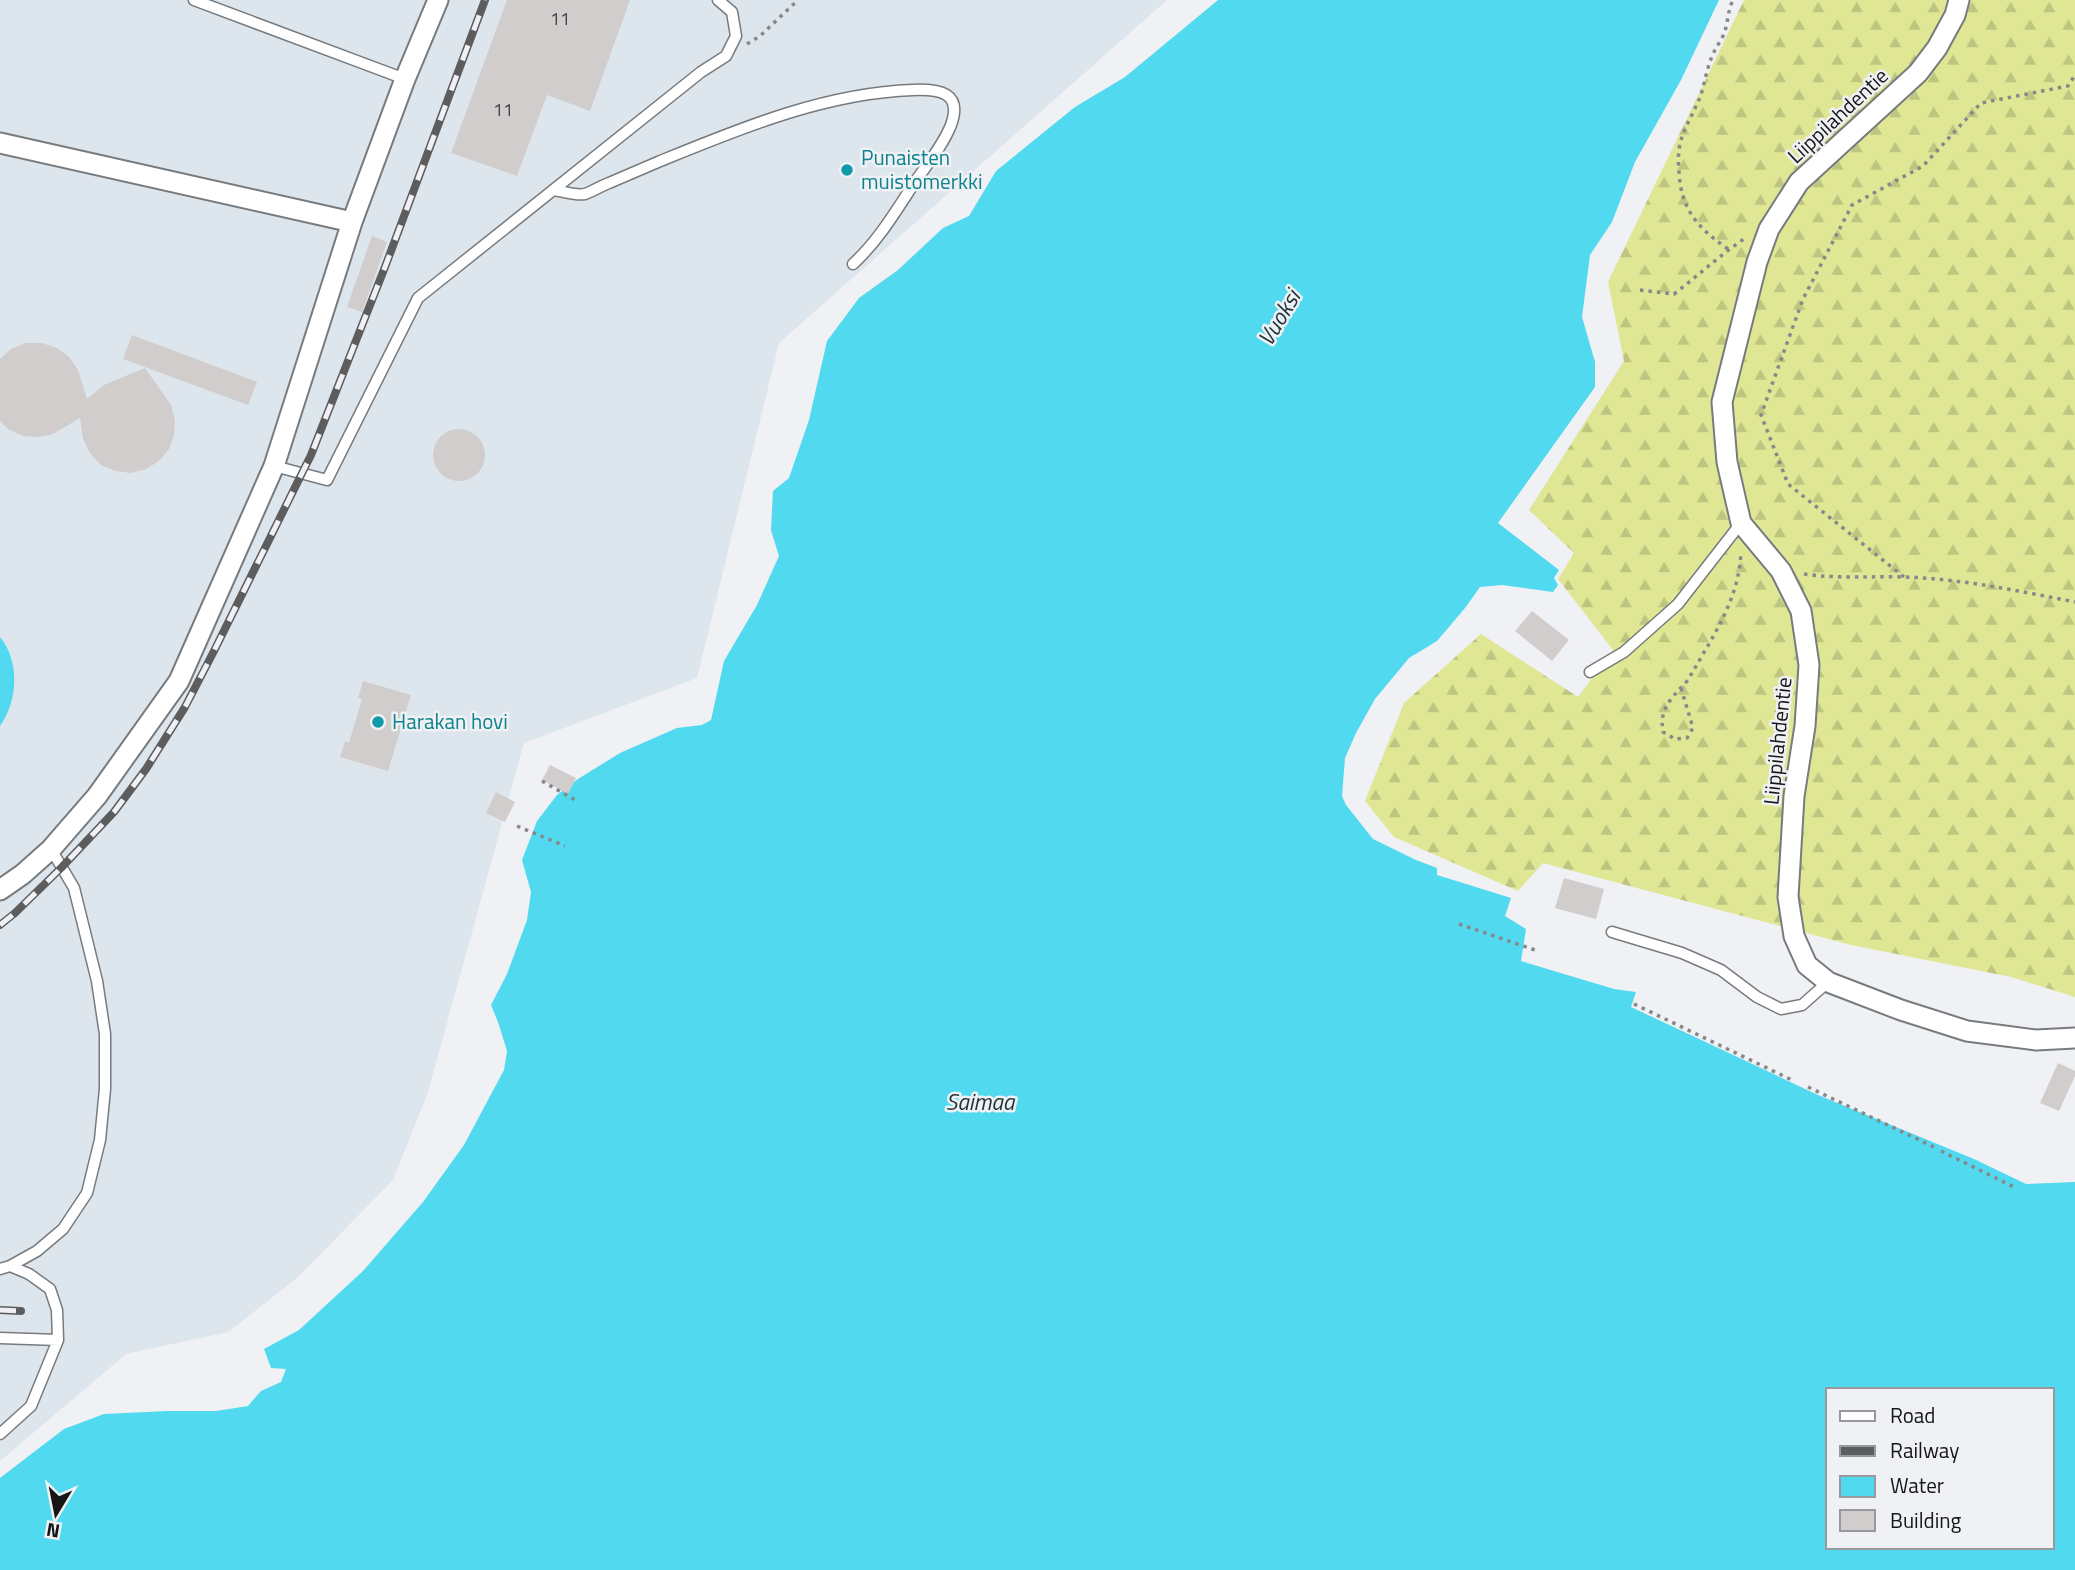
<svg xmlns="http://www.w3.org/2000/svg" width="2075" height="1570" viewBox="0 0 2075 1570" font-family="'Titillium Web',sans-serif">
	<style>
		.built { fill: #dde5ed }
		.forest { fill: url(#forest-firs) }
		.water { fill: #50d9ef; fill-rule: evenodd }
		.building { fill: #d1cdcc }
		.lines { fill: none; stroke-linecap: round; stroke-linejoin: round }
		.service-casing { stroke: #787b7d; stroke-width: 13 }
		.minor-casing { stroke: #787b7d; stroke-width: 23 }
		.path { stroke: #87888a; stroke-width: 3.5; stroke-dasharray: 3.5 5; stroke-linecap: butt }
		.service { stroke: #fff; stroke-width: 10 }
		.minor { stroke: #fff; stroke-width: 19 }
		.rail-casing { stroke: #5b5d5e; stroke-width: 8 }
		.rail { stroke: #eff1f4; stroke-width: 5; stroke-dasharray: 16; stroke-linecap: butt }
		.culture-dot { fill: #0f9aa8; stroke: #eff1f4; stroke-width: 2.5 }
		.labels { text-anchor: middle; stroke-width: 5; stroke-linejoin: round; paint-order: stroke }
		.number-label { font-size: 18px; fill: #444 }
		.street-label { font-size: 21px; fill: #151617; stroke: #eff1f4 }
		.culture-label { font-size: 21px; fill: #0d838f; stroke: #eff1f4; text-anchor: start }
		.water-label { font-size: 23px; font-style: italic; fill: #1d3438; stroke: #eff1f4 }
	</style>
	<defs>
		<pattern id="forest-firs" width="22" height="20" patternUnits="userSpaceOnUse" patternTransform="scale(1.75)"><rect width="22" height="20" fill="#dfe795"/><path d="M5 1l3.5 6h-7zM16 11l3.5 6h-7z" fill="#bec580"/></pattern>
	</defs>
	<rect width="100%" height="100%" fill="#eff1f4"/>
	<!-- built -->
	<path class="built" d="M0,0H1167L779,343L697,678L524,743L428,1092L393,1180L297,1278L228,1332L126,1354L0,1461Z"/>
	<!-- forest -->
	<path class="forest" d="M1744,0H2075V997L2011,977L1851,945L1543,863L1518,891L1394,837L1365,801L1404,703L1481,634L1578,697L1613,650L1558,579L1574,553L1529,510L1624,361L1608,282Z"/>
	<!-- water -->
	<path class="water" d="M1218,0H1719L1681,80L1635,162L1612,222L1590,255L1582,317L1595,362V387L1498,523L1559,570L1554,578L1558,585L1553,592L1502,585L1480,587L1465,608L1437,641L1409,658L1375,699L1356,733L1345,758L1342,796L1346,805L1373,839L1416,860L1437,868V875L1511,898L1505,916L1526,929L1521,961L1614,989L1636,992L1631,1007L1818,1095L1974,1159L2026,1184L2075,1182V1570H0V1478L64,1429L104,1414L168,1411H216L248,1406L261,1391L281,1382L286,1369L271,1368L264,1349L299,1330L363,1271L423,1202L464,1145L504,1070L507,1051L498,1022L491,1005L507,974L527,920L531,892L522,860L537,821L557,795L578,779L620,753L677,728L702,725L711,720L724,661L757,605L779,556L771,530L773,491L789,478L809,420L827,341L859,298L898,270L943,228L969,216L996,171L1075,107L1125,77ZM1828,1390H2052V1547H1828Z
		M0,637C20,661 18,701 0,726Z"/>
	<!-- building -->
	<path class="building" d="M507,0H630L590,111L547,95L517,176L451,153Z
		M372,236L387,242L362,312L347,307Z
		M132,335L257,382L248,405L123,359Z
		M26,343H42L57,348L69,357L78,370L87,399L104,385L145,368L171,405L175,420L174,435L169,449L159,461L146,469L131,473L116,471L101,465L90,453L83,439L80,418L53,434L38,437L23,436L8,429L0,421V359L11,349Z
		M433 455a26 26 0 1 1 52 0a26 26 0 1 1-52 0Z
		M1532,611L1569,640L1552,661L1515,631Z
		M363,681L411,695L388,771L340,757L345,741L349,743L362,699L358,698Z
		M550,765L576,778L568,794L542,780Z
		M496,792L515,802L505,822L486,813Z
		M1564,878L1604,889L1596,919L1555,908Z
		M2058,1063L2075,1071V1076L2059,1111L2040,1103Z"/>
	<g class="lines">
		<defs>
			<path id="service" d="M194,0L405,79
				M553,190C563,191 576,196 585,194C593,191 601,186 609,183C625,176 642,169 658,162C739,129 824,93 913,90C939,89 963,92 951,125C943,145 929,162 917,179C897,209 880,239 853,264
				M274,466L327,480L418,298L701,72L726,56L736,36L732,12L718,0
				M1590,672L1624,652L1678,604L1741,523
				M1612,932L1682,953L1721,970L1757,997L1781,1009L1802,1005L1828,982
				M0,1269L10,1266L37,1251L63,1229L87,1193L100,1140L105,1089V1034L97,981L74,888L51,849
				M0,1338L58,1340
				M0,1434L31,1406L58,1340L57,1310L50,1289L29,1274L10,1266"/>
			<path id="minor" d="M1959,0L1955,15L1937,48L1918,73L1799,182L1769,229L1757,262L1722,402L1727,462L1741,523L1781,571L1801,611L1809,665L1805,726L1794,796L1788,897L1794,936L1807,965L1828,982L1901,1010L1967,1031L2036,1040L2075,1038
				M0,143L352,222L405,79L438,0
				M0,890L23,874L51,849L97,796L179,681L274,466L352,222"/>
		</defs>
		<!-- service casing -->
		<use href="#service" class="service-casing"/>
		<!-- minor casing -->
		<use href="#minor" class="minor-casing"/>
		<!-- path -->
		<path class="path" d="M747,44L760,36L798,0
			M1728,249C1698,228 1681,210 1679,172C1678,162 1678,150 1681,140C1686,123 1697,108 1702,91C1706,77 1708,63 1715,50C1718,44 1723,38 1725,31C1728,21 1728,10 1733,0
			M1640,290L1674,294C1699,275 1721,254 1747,237
			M1804,574C1838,579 1871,576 1905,577C1962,579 2019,591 2075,602
			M1904,577L1788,484L1761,415L1803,299L1852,205L1923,166L1981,103L2068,86L2075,75
			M1681,688L1693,728L1687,738L1675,739L1663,732C1659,707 1672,698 1688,680C1711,639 1739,601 1741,552
			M542,781L577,801
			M517,826L565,846
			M1459,924L1535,950
			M1634,1004L1794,1081
			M1808,1087L1934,1147
			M1941,1151L2016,1188"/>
		<!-- service -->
		<use href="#service" class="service"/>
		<!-- minor -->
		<use href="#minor" class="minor"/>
		<defs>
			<path id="rail" d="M0,925L15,913L62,867L114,812L146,769L185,707L214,651L311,455L385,267L485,0
				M0,1310L21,1311"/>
		</defs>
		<!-- rail casing -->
		<use href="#rail" class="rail-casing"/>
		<!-- rail -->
		<use href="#rail" class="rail"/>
	</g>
	<!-- markers -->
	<g class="culture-dot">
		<circle cx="847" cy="170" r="7"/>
		<circle cx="378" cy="722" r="7"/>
	</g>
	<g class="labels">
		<!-- number labels -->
		<g class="number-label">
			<text x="560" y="25">11</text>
			<text x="503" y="116">11</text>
		</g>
		<!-- street labels -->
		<g class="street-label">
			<text transform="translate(1838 116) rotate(-43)" y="7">Liippilahdentie</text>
			<text transform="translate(1778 741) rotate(-84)" y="7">Liippilahdentie</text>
		</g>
		<!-- culture labels -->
		<g class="culture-label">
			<text x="861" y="165">Punaisten<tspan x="861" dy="24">muistomerkki</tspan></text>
			<text x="392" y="729">Harakan hovi</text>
		</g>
		<!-- water labels -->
		<g class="water-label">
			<text transform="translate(1279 318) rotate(-59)" y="8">Vuoksi</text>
			<text x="980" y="1110">Saimaa</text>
		</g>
	</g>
	<!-- legend -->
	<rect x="1826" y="1388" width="228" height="161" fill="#eff1f4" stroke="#98999c" stroke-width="2"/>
	<rect x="1840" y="1411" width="35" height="10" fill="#ffffff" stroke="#98999c" stroke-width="2"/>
	<text x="1890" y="1423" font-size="21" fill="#151617">Road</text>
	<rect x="1840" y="1446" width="35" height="10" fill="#5b5d5e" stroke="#98999c" stroke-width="2"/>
	<text x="1890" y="1458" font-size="21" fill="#151617">Railway</text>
	<rect x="1840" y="1476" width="35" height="21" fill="#50d9ef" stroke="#98999c" stroke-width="2"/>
	<text x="1890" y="1493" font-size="21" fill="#151617">Water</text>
	<rect x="1840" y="1510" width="35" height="21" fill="#d1cdcc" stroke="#98999c" stroke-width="2"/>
	<text x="1890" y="1528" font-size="21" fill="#151617">Building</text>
	<!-- north arrow -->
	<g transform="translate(56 1514) rotate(190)" stroke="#eff1f4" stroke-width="5" paint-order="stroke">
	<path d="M0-5L12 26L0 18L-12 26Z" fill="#151617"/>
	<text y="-10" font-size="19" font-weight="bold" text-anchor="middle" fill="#151617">N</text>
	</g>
</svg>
